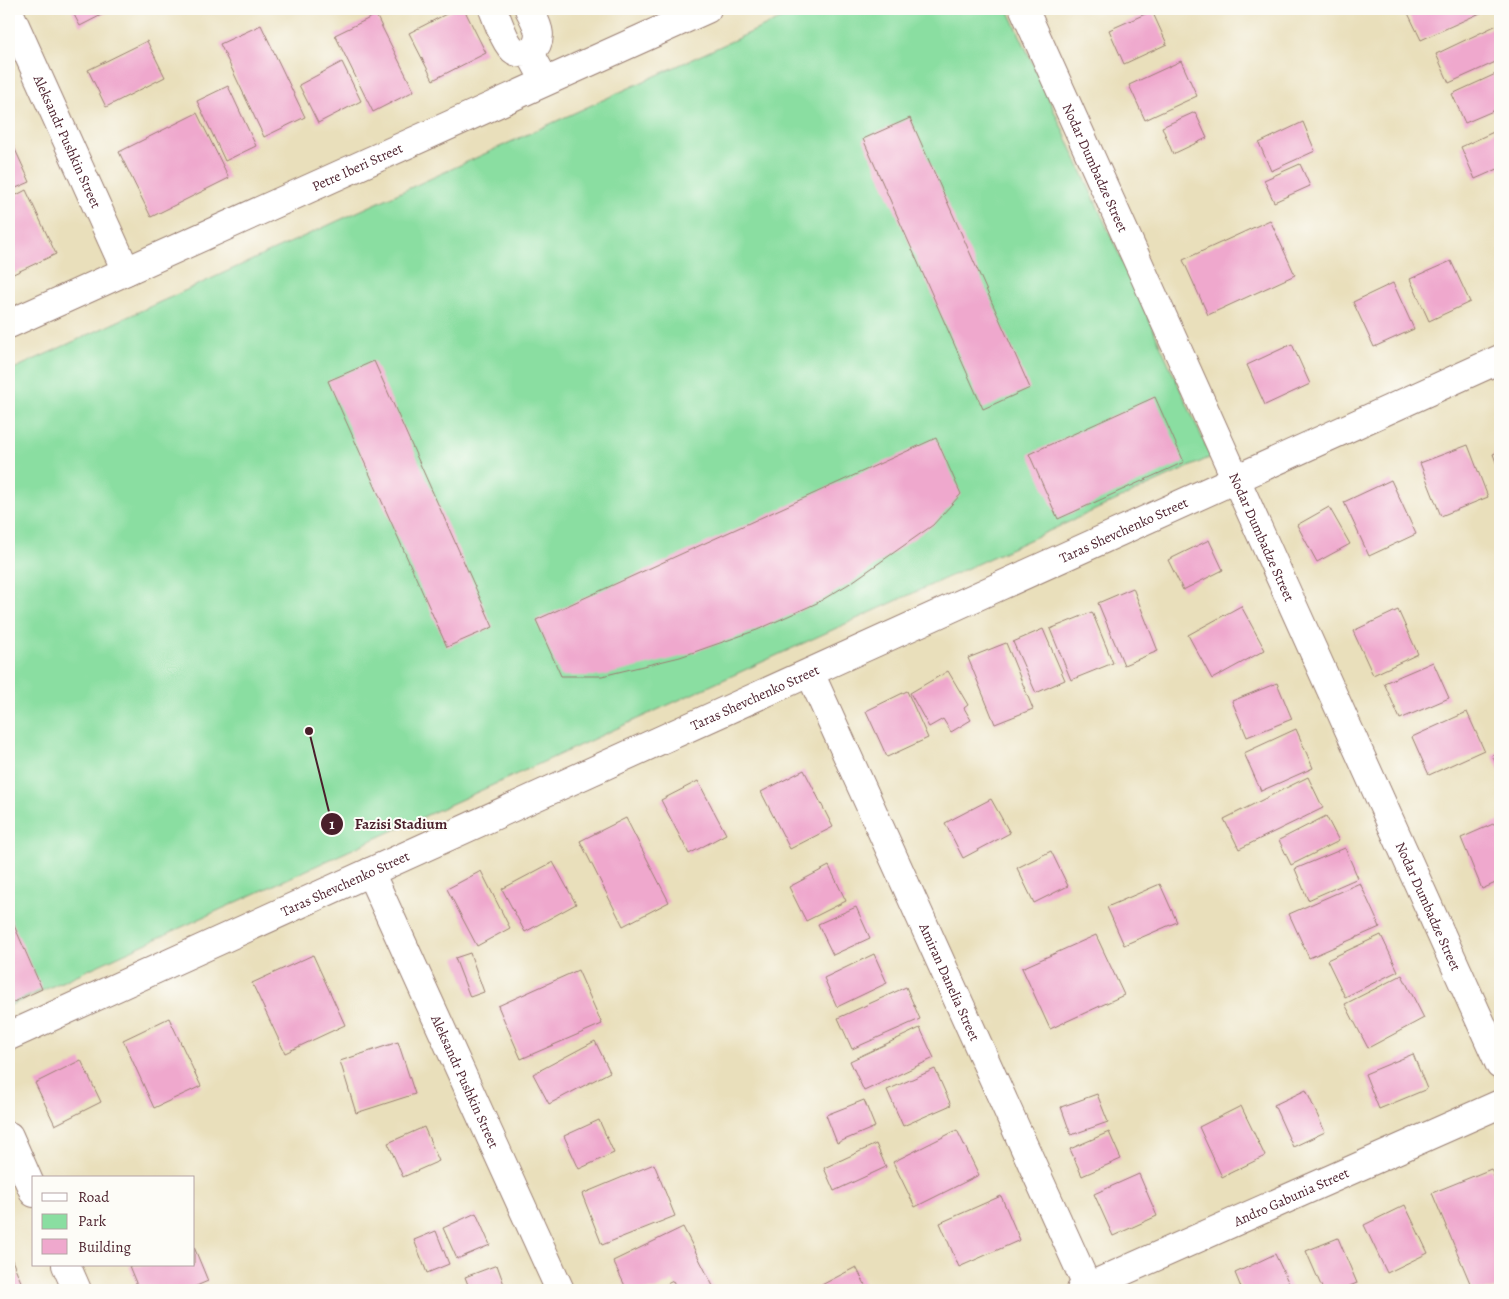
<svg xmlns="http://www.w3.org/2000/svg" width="1509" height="1299" viewBox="0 0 1509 1299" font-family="Alegreya,serif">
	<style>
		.green { fill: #8adea1; stroke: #6a7e66 }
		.building { fill: #efa8cd }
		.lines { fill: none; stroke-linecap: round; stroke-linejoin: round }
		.minor-casing { stroke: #9a7f73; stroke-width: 30 }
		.minor { stroke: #fff; stroke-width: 28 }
		.labels { text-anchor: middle; stroke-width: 4; stroke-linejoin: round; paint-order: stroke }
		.street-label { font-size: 14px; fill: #4a1f2b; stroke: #fdfcf7 }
		.leader { fill: none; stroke: #4a1f2b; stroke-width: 2 }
		.callout-dot { fill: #4a1f2b; stroke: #fdfcf7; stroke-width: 2 }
		.mark-label { font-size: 15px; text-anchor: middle; font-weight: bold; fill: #fff }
		.callout-label { font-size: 15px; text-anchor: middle; font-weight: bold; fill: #4a1f2b; stroke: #fdfcf7; stroke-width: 4; stroke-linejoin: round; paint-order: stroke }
	</style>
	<rect width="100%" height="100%" fill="#fdfcf7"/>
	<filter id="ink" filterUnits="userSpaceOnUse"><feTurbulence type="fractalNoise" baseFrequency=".02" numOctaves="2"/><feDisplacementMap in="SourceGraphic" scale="10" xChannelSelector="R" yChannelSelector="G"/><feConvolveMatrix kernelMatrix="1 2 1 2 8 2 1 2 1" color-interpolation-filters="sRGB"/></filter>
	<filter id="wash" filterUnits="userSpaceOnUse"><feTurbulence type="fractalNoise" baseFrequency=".0096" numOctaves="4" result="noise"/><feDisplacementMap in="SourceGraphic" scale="20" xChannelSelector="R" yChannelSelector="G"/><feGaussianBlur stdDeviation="1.12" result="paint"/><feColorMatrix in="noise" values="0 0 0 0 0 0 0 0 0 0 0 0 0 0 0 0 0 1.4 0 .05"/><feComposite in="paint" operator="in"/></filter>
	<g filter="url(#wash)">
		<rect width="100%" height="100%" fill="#e9dfbb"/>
		<!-- green -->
		<path class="green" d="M802,9H1008L1211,457L9,1006V371Z"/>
		<g id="blocks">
			<!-- building -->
			<path class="building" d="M71,9H113L80,26Z
				M456,9H464L486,53L433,80L409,33Z
				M1406,9H1489L1421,40Z
				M1152,11L1167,44L1124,64L1109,30Z
				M376,15L414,91L373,112L335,35Z
				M261,25L305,117L264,137L220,44Z
				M1497,25L1500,31V60L1449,83L1436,54Z
				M147,41L165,77L106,107L88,70Z
				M1181,61L1197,96L1145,120L1129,85Z
				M342,62L361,101L318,123L299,85Z
				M1500,72V108L1465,123L1452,94Z
				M228,86L256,146L225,161L197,101Z
				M1195,112L1207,138L1173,154L1162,127Z
				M197,113L229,178L151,217L119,152Z
				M910,118L1030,388L983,409L863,139Z
				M1303,122L1315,151L1271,171L1259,143Z
				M1500,129V168L1475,179L1461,147Z
				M13,145L30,182L9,191V147Z
				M1300,164L1310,186L1274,202L1264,180Z
				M26,190L56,254L9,276V199Z
				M1270,220L1295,275L1208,315L1183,260Z
				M1451,261L1470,302L1429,321L1410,279Z
				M1393,283L1414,329L1374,347L1353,302Z
				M1292,344L1310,384L1265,405L1247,365Z
				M374,361L493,627L447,647L328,381Z
				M1155,397L1184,462L1058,519L1029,454Z
				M936,438L961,494L933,525L852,582L817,603L757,630L680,657L602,676H561L536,620Z
				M1468,445L1488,497L1441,516L1420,463Z
				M1500,451V473L1493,454Z
				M1391,480L1416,534L1369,556L1344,502Z
				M1329,507L1350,544L1317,562L1297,525Z
				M1209,540L1223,570L1183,590L1168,560Z
				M1133,588L1158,651L1124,665L1098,603Z
				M1241,606L1265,650L1212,679L1188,635Z
				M1398,610L1418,654L1373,675L1353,631Z
				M1092,612L1113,663L1071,680L1050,629Z
				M1043,629L1065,680L1036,693L1013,642Z
				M1006,643L1033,709L995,724L968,658Z
				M1433,662L1449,698L1400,719L1384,683Z
				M948,671L968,705L964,708L971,720L951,732L943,719L929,727L910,693Z
				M1277,683L1292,719L1247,737L1232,701Z
				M907,691L928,738L887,757L866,711Z
				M1467,712L1484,750L1429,775L1412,737Z
				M1296,729L1313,768L1261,791L1244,753Z
				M1500,751V772L1492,755Z
				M804,770L833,827L790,849L761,792Z
				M1308,777L1323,808L1239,849L1224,819Z
				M698,781L726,834L689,854L661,800Z
				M991,799L1010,833L963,858L945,823Z
				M1326,816L1339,841L1291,865L1279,840Z
				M626,818L669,902L623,926L580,841Z
				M1500,821V881L1482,889L1461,838Z
				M1345,848L1358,878L1308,900L1295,869Z
				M1051,851L1068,886L1034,903L1017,868Z
				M553,862L576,904L525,932L502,889Z
				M829,866L846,901L806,921L789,887Z
				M481,871L510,928L477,946L447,889Z
				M1360,883L1380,927L1309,958L1289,914Z
				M1160,884L1177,922L1124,945L1107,907Z
				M856,907L870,938L833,955L818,924Z
				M9,914L42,989L9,1004Z
				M1096,935L1124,995L1050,1029L1022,968Z
				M1381,935L1398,971L1345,997L1327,960Z
				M470,953L484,992L470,997L455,958Z
				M874,954L887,983L837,1007L824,978Z
				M313,955L345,1025L285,1053L252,983Z
				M578,970L602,1024L521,1059L498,1006Z
				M1402,975L1424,1018L1368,1048L1345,1004Z
				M906,987L920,1019L852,1049L838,1018Z
				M169,1018L201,1086L154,1108L123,1040Z
				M920,1028L934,1058L864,1091L850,1061Z
				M595,1041L610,1072L549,1104L533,1074Z
				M398,1042L415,1094L356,1113L340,1061Z
				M1413,1054L1427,1089L1379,1109L1365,1074Z
				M81,1060L101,1102L55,1125L35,1083Z
				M935,1069L951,1105L903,1126L887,1090Z
				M1306,1090L1325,1132L1293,1147L1274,1105Z
				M1097,1094L1108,1122L1071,1135L1061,1107Z
				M864,1100L875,1127L837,1143L826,1115Z
				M1241,1106L1265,1156L1222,1177L1199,1127Z
				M599,1120L614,1153L579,1169L564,1136Z
				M424,1127L439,1161L403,1177L388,1143Z
				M957,1130L979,1175L915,1207L893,1162Z
				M1109,1132L1121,1159L1082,1176L1070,1149Z
				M876,1144L886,1167L834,1191L824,1168Z
				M654,1164L675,1216L602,1245L582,1194Z
				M1491,1169L1500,1191V1286L1491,1290H1473L1432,1193Z
				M1139,1174L1157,1216L1113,1236L1094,1194Z
				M1001,1196L1020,1240L959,1267L940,1223Z
				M1405,1205L1428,1253L1387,1273L1364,1225Z
				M476,1213L490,1245L457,1259L443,1228Z
				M683,1227L715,1290H678L673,1281L655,1290H627L613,1261Z
				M436,1231L449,1264L427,1273L414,1240Z
				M1338,1238L1357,1283L1340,1290H1323L1306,1251Z
				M194,1247L208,1281L187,1290H139L129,1266L194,1265Z
				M9,1253L24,1289L21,1290H9Z
				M1275,1254L1292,1290H1242L1235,1273Z
				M497,1265L506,1290H470L465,1277Z
				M856,1267L868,1290H814V1289Z"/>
		</g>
	</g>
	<g filter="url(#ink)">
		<use href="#blocks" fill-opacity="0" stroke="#9a7f73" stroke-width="1"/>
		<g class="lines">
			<defs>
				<g id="minor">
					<path d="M493,9C497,19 506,46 515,51C520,54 525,53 530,53L545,81"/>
					<path d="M529,9C537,25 546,38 530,53"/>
					<path id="s1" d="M1024,9L1500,1065"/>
					<path id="s2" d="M9,12L126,271"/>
					<path id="s3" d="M9,324L707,9"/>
					<path id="s4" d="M810,673L1089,1290"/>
					<path id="s5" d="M370,872L560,1290"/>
					<path id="s6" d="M9,1036L1500,359"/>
					<path d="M9,1136L34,1193"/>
					<path d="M66,1265L77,1290"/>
					<path id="s7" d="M1081,1290L1500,1104"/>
				</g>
			</defs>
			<!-- minor casing -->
			<use href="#minor" class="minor-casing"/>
			<!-- minor -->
			<use href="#minor" class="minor"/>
		</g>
	</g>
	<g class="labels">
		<!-- street labels -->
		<g class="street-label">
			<text dy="5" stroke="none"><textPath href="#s2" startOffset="142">Aleksandr Pushkin Street</textPath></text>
			<text dy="5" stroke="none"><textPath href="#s3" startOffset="382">Petre Iberi Street</textPath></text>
			<text dy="5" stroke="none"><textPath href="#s1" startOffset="174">Nodar Dumbadze Street</textPath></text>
			<text dy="5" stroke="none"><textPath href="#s6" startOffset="1224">Taras Shevchenko Street</textPath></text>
			<text dy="5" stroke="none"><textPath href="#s1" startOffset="579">Nodar Dumbadze Street</textPath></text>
			<text dy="5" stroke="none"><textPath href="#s6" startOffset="819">Taras Shevchenko Street</textPath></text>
			<text dy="5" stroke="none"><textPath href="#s6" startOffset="369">Taras Shevchenko Street</textPath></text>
			<text dy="5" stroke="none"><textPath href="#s1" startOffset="984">Nodar Dumbadze Street</textPath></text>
			<text dy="5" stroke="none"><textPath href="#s4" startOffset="339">Amiran Danelia Street</textPath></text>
			<text dy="5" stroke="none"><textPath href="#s5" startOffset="230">Aleksandr Pushkin Street</textPath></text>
			<text dy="5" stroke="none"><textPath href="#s7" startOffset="230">Andro Gabunia Street</textPath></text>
		</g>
	</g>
	<!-- callouts -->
	<path class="leader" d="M309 731L332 824"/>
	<g class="callout-dot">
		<circle cx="309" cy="731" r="5"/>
		<circle cx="332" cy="824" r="12"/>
	</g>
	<g class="mark-label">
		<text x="332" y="829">1</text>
	</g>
	<g class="callout-label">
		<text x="401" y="829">Fazisi Stadium</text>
	</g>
	<!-- margin -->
	<rect width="1509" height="1299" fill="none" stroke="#fdfcf7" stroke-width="30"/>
	<!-- legend -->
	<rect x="32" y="1176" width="162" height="90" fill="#fdfcf7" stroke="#b5a4a5"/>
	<rect x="42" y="1193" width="25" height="8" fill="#ffffff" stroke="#b5a4a5"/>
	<text x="78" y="1202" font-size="15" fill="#4a1f2b">Road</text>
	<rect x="42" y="1214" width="25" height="15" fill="#8adea1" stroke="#b5a4a5"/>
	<text x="78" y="1226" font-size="15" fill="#4a1f2b">Park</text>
	<rect x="42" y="1239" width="25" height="15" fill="#efa8cd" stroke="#b5a4a5"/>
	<text x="78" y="1252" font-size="15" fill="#4a1f2b">Building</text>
</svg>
